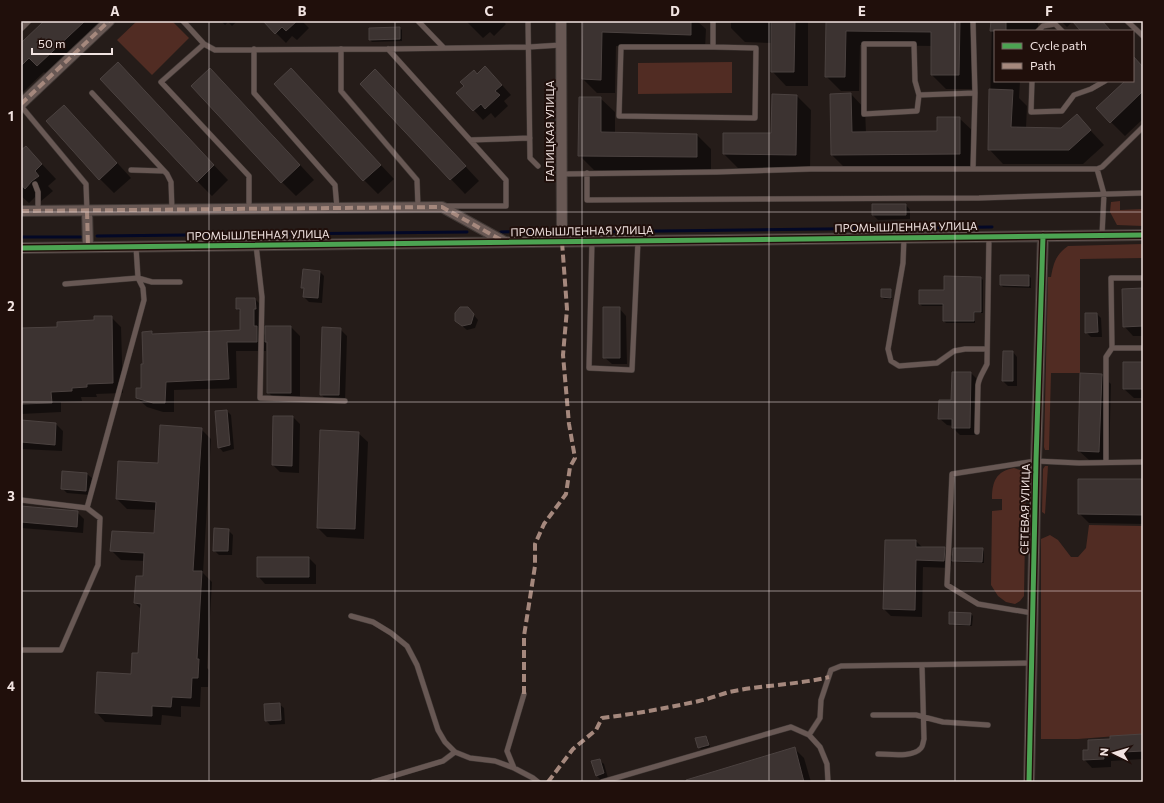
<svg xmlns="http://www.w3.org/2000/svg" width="1164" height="803" viewBox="0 0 1164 803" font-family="Commissioner,sans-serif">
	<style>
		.green { fill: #512c23 }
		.shadow { fill: #0007 }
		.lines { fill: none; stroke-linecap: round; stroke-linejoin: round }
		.stream { stroke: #030826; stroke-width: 3 }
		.building { fill: #3c3331; stroke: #4b4240 }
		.lane-casing { stroke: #413936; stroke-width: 6 }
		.street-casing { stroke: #413936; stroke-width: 12 }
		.lane { stroke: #685854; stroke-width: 5 }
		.street { stroke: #685854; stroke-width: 10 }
		.quiet { stroke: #a5887d; stroke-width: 4; stroke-dasharray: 8 4; stroke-linecap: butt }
		.cycleway-casing { stroke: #200f0b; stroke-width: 8 }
		.cycleway { stroke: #4ca352; stroke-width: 5 }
		.grid { fill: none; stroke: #f1e3e1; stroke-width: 1; stroke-opacity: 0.55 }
		.labels { text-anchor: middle; stroke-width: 4; stroke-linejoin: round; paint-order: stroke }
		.street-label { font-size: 11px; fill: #f1e3e1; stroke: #200f0b }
		.neatline { fill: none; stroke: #f1e3e1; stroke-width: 1.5 }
		.grid-label { font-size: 13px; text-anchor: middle; font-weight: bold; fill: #f1e3e1 }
	</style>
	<rect width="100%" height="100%" fill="#251c19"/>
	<!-- green -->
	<path class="green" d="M137,21H172L189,38L152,75L117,40Z
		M732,62V93L638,94V63Z
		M1120,201V210L1143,209V226L1117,225L1110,212L1111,202Z
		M1143,244V258L1080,259V373H1051L1049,449V450H1045L1044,447L1048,277H1051C1054,261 1056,255 1068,246Z
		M1045,466H1048L1045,514L1042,512L1043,469Z
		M1014,468L1023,471L1026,478L1024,596L1020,601L1015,604L1006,602L998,596L991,585L992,511L1002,510V499H992C992,482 996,471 1014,468Z
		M1089,525L1143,526V734L1078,739H1041V539L1050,535L1058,540L1071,557H1078L1086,548Z"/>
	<!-- shadow -->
	<path class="shadow" d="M46,21H111L52,80L44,72L23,92L21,90V44Z
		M221,21H237L232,26L228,22L225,25Z
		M264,21H302L309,28L297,40L292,36L286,43Z
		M466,21H503L506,24L494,36L490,32L483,38Z
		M584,21H697L706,29L705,49L616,46L615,93H597L583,79Z
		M731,21H808V86H786L772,71V43L745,42L731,28Z
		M827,21H972L973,89H946L932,75V46L860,45L859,91H841L826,76Z
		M992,21H1037L1038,22V31H995V81H1020L1019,98L1027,106L1026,128L1062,129L1077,116L1104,145L1083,164H1003L989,149Z
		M1061,21H1101L1111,31H1082L1073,21L1067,27Z
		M400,28L402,30V41L372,42L370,40Z
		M1133,57L1143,67V119L1125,136L1111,122L1126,82L1125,81H1133Z
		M477,75L495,77L511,95L504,101L508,106L495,118L491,113L483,120L458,93Z
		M132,78L228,180L212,196L197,181Z
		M225,84L314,180L296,196L282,182Z
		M305,84L394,179L378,194L364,180Z
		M361,84L390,85L479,181L465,194Z
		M851,94L865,109L866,133L938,132L959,118L974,132V168L846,169L832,155Z
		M797,96L811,110L810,169L738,168L724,154V134H772Z
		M600,98L615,112V134L697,135L711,149V171L594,170L579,155Z
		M78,120L131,178L114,193L100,179Z
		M21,151L40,162L56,179L48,186L53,191L40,202L35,197L29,203L21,196Z
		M873,205H906L910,210V219L878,220L873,215Z
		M320,272L324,276L322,303L309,302L304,297L305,290L302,287Z
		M1029,276L1031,278V288L1003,287L1001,285Z
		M945,277L981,278L983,280V313H975V323H946L944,321V306H922L920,304L945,291Z
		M1143,289V336H1133L1124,326Z
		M882,290H890L892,292V299H884L882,297Z
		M255,299L264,308V317H263V333L266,336L291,327L300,336V402H278L268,392V344L266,341V351H236L237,388L174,390V412H163L147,407L137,398L142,389L144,366L152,332L155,335L241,331V312L237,309Z
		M619,308L626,316L627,364H612L604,357Z
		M472,313L478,320L475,328L467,330L461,325Z
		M1097,314L1101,318L1102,337H1091L1086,332Z
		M111,317L121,327L123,393L96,394L97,397H81L82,401L61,402V412L21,414V329L58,328L95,321Z
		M340,329L347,336L345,402H328L321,394Z
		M1013,352L1017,357V386H1008L1003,381Z
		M1143,363V398H1134L1124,389Z
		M971,373L978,380L977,435H960L953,428V426L947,425L939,418Z
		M1101,375L1111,384L1109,461L1089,460L1079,451Z
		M227,411L231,415L234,449L223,452L219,447Z
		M274,417H293L300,424L299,473L280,472L273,465Z
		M21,421L56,424L63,431L62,451L21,449Z
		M201,429L211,439L203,573L212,582L207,668L209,670L208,687H201L200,707L181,706V717L162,715L161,725L105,722L96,712L132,675L139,654L141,609L135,603L144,577L145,561L121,560L111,550L155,534L156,510L127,509L117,499Z
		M358,433L368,442L364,539L327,537L318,528Z
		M87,474L92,478L90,495L67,493L62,488Z
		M1143,480V524L1089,523L1079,513Z
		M21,507L77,512L84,519L83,533L21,528Z
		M228,530L233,535L232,555H219L214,550Z
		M886,541H916L923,548H944L953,557L982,549L984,551V563L955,562L952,559L951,568L923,567L922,617L891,616L884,609Z
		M309,558L316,565V584H265L258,576Z
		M971,614L973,616L972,626L952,625L950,623Z
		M279,704L284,708L285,724L270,725L266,720Z
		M1143,735V759L1111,761V767L1092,768L1084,759L1089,751L1111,740Z
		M706,737L708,739L710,747L701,749L699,747Z
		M794,748L804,758L811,782H680Z
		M599,760L604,764L608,778L601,780L596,775Z"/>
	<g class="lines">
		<!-- stream -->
		<path class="stream" d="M501,232L540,231
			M580,232L992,227
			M97,236L467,232
			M21,237H81"/>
	</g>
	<!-- building -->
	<path class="building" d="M44,21H85L37,66L29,58L21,66V43Z
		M263,21H297L286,31L282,27L275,34Z
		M583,21H691V35L602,32L601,80L582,79Z
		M771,21H795L794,72H771Z
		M826,21H960L959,75H931V32L846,31L845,77H825Z
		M991,21H1006V31H990Z
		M1072,21H1102L1111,31H1081Z
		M400,27V39L369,40V28Z
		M1133,56L1143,67V91L1110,123L1096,108L1125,81H1133Z
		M118,62L214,165L197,182L100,79Z
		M485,66L502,85L495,91L500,95L485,109L481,104L473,111L456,93L464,86L460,82L474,70L477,74Z
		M210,68L300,165L281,183L191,86Z
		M291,68L381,165L363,181L274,84Z
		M375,69L466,166L450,180L360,84Z
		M989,89L1013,90L1011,127L1061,128L1077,114L1091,130L1069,150H988Z
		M851,93L852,132L937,131V117H960V154L831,155L830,94Z
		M772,94L797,95L796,155L723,154V133H771Z
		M579,97H601V132L697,134V157L578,156Z
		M64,105L117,163L99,180L46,121Z
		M26,146L42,164L35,171L39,176L32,181L25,189L21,184V150Z
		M872,204H906V215H872Z
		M303,269L320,271L318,298L303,297L304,288H301Z
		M1000,275H1029V286L1000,285Z
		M944,276L981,277V312H974V321H943V304H919V290H944Z
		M1143,288V326L1123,327L1122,289Z
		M881,289H891V298L881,297Z
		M236,298H255L256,309H254V326H257V342H227L229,379L166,382L165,403H153L136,398V388H141V364H143L142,332L152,331V334L240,330V309H236Z
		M460,307H468L474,314L471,324L462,326L455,321V313Z
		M603,307H620V358H603Z
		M1085,313H1097L1098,332L1085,333Z
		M94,316H112L113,383L87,384V387L72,388V391L51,392L52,403L21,404V328L57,327V322L94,320Z
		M265,326H291V393H267V342H265Z
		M322,327L341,328L339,395H320Z
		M1003,351H1013V381H1002Z
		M1123,362H1143V389H1123Z
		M952,372H971L970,428H952V419H938L939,400H951Z
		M1080,373L1102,374L1099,452L1078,451Z
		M227,410L230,445L218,448L215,411Z
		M273,416H293L292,466L272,465Z
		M21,420L56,423L55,445L21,442Z
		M160,425L202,428L193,571H202L197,659H199L198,678H192L191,698L172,697L171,707L152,706V716L95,713L97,672L131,674L132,653H138L141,604L134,603L136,576H143L144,553L110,551L112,531L154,533L156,502L116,499L118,461L158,463Z
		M320,430L359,432L355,529L317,528Z
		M62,471L87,473L86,491L61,489Z
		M1078,479H1143V515L1078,514Z
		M21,506L78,511L77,527L21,522Z
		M214,528L229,529L228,551H213Z
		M885,540H916V547H945L944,561L916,560L915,610L883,609Z
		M953,548H983L982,562L952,561Z
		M257,557H309V577H257Z
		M949,612L971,613L970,625L949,624Z
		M280,703L281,720L265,721L264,704Z
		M1143,734V751L1103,753L1104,759L1083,760V750H1088V740L1110,739V736Z
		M706,736L709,745L698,748L695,738Z
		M795,747L804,782H686V780Z
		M600,759L604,773L596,776L591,761Z"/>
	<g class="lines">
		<defs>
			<path id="lane" d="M183,21L204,44L215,50L388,49L529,47L561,45
				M418,21L444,48
				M528,21L530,158L538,166
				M1127,21L1143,36
				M21,29L29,21
				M1038,31L1043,26L1055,24L1062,31
				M204,44L161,82L249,176V209
				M713,47H621L619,116L755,118L756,48L713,47V21
				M254,49V93L335,185L337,208
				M341,49V91L417,180L418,207
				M388,49L506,180V206H445
				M1032,81L1031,112L1062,111L1074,95L1091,89L1105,81
				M92,93L167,174L171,182L172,210
				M919,95L917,111L864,114V44H914L915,81L919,95L975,93
				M21,106L86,184L87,211
				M470,140L530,138
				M973,169L975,93L973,21
				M1097,169L1104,194L1102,235
				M131,170L164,171
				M587,173V200L979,198L1143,193
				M562,174L717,172L811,169H1097L1102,167L1143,127
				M35,184L38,192V211
				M904,238L903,263L888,349L891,361L899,366L937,363L954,351L965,349H987
				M592,241L589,368L632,370L638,241
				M256,245L262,297L260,398L345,401
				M1143,278H1111L1112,348H1143
				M65,284L138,278L152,282H180
				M977,432L978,385C979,377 984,371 987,364L989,236
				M1106,462V357L1112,348
				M21,500L87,508L100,518L98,565L61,650H21
				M87,508L144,300L143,288L138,278L136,247
				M1032,613L978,604L947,585L952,474L1036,461L1079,463L1143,462
				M351,616L373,622L391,633L407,646L417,665L438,730L445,742L455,752L470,758L495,761L514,768L533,778L538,782
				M873,715H916L943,722L988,725
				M809,735L820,718L821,700L831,670L841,666L1032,663
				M878,754C889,754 913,758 921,748C923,746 923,742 924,739L922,665
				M514,768L507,751L524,694
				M373,782L443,761L455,752
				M602,782L791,727L809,735L820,747L827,764L828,782"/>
			<path id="street" d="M561,21L562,242
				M21,104L109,21
				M21,211L442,207L505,242
				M87,211L88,247
				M21,248L1143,235
				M1029,782L1036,461L1043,236"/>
		</defs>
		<!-- lane casing -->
		<use href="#lane" class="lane-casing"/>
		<!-- street casing -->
		<use href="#street" class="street-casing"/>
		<!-- lane -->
		<use href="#lane" class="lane"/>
		<!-- street -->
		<use href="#street" class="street"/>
		<!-- quiet -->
		<path class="quiet" d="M21,104L109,21
			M21,211L442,207L503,241
			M87,211L88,247
			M524,694V636L535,566V544L544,524L566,494L570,467L575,458L569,424L563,355L567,309L562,242
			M548,782L573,749L596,730L602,718C635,714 667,708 699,701C709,699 719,695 729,692C762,685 796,685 829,677"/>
		<defs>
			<path id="cycleway" d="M21,248L1143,235
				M1029,782L1036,461L1043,236"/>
		</defs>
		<!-- cycleway casing -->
		<use href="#cycleway" class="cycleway-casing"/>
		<!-- cycleway -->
		<use href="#cycleway" class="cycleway"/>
	</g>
	<!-- grid -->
	<path class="grid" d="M209,21V782M395,21V782M582,21V782M769,21V782M955,21V782M21,212H1143M21,402H1143M21,591H1143"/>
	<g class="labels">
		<!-- street labels -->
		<g class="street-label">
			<text transform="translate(550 131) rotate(-90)" y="4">ГАЛИЦКАЯ УЛИЦА</text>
			<text transform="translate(906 227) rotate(-1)" y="4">ПРОМЫШЛЕННАЯ УЛИЦА</text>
			<text transform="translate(582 231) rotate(-1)" y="4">ПРОМЫШЛЕННАЯ УЛИЦА</text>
			<text transform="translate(258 235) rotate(-1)" y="4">ПРОМЫШЛЕННАЯ УЛИЦА</text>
			<text transform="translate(1025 509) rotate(-89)" y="4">СЕТЕВАЯ УЛИЦА</text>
		</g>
	</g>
	<!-- border -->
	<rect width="1164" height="803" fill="none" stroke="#200f0b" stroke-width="44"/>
	<!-- legend -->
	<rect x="994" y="30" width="140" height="52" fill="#200f0b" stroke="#746461"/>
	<rect x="1002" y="43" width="20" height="6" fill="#4ca352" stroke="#746461"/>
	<text x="1030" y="50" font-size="12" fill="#f1e3e1">Cycle path</text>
	<rect x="1002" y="63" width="20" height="6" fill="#a5887d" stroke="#746461"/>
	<text x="1030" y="70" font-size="12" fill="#f1e3e1">Path</text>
	<!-- north arrow -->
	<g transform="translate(1114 753) rotate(275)" stroke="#200f0b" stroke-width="3" paint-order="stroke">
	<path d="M0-3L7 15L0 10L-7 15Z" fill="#f1e3e1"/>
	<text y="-6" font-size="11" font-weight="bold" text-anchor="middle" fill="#f1e3e1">N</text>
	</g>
	<!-- scale -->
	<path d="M32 48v6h80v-6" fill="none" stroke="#f1e3e1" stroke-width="2"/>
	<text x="38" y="48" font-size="12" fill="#f1e3e1" stroke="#200f0b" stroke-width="3" paint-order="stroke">50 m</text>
	<rect x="22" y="22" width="1120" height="759" class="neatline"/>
	<g class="grid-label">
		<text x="115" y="16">A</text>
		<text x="302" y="16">B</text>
		<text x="489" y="16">C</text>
		<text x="675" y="16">D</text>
		<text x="862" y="16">E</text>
		<text x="1049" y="16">F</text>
		<text x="11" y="121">1</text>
		<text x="11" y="311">2</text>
		<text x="11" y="501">3</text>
		<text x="11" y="691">4</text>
	</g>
</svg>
